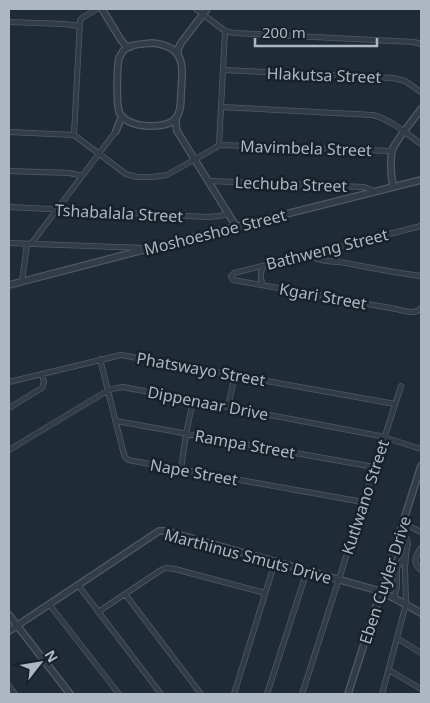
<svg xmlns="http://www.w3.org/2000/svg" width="430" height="703" viewBox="0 0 430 703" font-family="'Noto Sans',sans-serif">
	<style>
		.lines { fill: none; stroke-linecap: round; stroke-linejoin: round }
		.minor-casing { stroke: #505a64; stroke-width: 6 }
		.tertiary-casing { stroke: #505a64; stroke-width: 8 }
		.minor { stroke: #323c46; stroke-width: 4.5 }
		.tertiary { stroke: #323c46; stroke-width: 5.5 }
		.labels { text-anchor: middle; stroke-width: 5; stroke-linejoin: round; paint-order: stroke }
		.street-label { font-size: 16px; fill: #acb7c3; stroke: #18212a }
	</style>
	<rect width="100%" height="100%" fill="#1f2b35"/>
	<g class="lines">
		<defs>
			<path id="minor" d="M196,9L225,31L234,33L414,42L421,44
				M9,22L64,24L79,26
				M223,70L393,78L405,81L421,92
				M221,107L373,115C391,120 406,133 421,144
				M9,132L74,135
				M74,135L126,174L137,177H151L167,175L215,148L219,145L225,31
				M74,135L80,21L82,18L97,9
				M219,145L392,151
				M9,171L70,173L82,176
				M208,181L364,187L374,191
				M9,207L208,217L219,216L228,214
				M421,226L234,273L231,276L233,280L239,281L396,309C404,311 416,315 421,308
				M9,243L143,248
				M31,244L116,131
				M335,248L337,262
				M308,255C320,262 333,261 346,263C371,268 396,273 421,276
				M22,281L27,244
				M263,285C260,278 259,272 264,266
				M100,359L123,451L125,457L128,460L363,502
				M9,382L121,355L395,404
				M228,407L235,374
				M9,408L42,388L44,382L42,374
				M116,421L374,467
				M9,450L107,391L116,388L123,387L380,436L421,449
				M181,469L186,434L193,401
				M403,523L421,532
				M421,548C415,556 412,563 421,570
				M78,585L161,694
				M125,594L201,694
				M394,598L397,587V568L405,556
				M49,604L119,694
				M98,612L161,570L166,568L175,569L265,593
				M397,638L421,653
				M389,670L421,689
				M9,686L15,694
				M234,694L275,562
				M267,694L307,571
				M302,694L401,386
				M382,694L406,604L405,569L406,554L408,544L407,539L403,535L400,534"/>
			<path id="tertiary" d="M102,9L121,40L126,46L130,47
				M152,43C186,46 183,66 181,93C181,101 181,112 176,118C170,126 156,126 147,126C137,125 126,123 120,114C116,107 117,67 119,58C120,56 122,53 123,51C130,44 142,44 152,43Z
				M178,56V49L181,43L207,9
				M176,119V125L177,131L236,226
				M116,131L122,116
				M393,186C391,175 390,162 392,151C394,142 415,118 421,109
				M9,285L147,249L421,180
				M9,615L70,694
				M9,631L159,531H166L376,590L394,598L421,613
				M348,694L421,466"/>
		</defs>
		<!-- minor casing -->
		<use href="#minor" class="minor-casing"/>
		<!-- tertiary casing -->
		<use href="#tertiary" class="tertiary-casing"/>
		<!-- minor -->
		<use href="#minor" class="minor"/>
		<!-- tertiary -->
		<use href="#tertiary" class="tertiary"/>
	</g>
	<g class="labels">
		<!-- street labels -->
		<g class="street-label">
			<text transform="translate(324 75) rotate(2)" y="6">Hlakutsa Street</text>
			<text transform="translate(306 148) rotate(2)" y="6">Mavimbela Street</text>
			<text transform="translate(291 184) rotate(2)" y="6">Lechuba Street</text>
			<text transform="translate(119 213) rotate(3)" y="6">Tshabalala Street</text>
			<text transform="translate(215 232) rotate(-14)" y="6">Moshoeshoe Street</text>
			<text transform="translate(327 249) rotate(-14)" y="6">Bathweng Street</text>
			<text transform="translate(323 296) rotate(10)" y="6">Kgari Street</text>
			<text transform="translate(201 369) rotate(10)" y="6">Phatswayo Street</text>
			<text transform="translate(208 403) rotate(11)" y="6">Dippenaar Drive</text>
			<text transform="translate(245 444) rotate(10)" y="6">Rampa Street</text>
			<text transform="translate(194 472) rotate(10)" y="6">Nape Street</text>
			<text transform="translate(365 497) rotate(-72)" y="6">Kutlwano Street</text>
			<text transform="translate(248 556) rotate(15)" y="6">Marthinus Smuts Drive</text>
			<text transform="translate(385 580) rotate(-72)" y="6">Eben Cuyler Drive</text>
		</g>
	</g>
	<!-- border -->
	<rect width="430" height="703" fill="none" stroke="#acb7c3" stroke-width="20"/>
	<!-- north arrow -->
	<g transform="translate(40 663) rotate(59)" stroke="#18212a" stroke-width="4" paint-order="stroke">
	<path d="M0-4L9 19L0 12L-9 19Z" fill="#acb7c3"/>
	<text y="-8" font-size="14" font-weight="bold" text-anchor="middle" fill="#acb7c3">N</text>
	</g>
	<!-- scale -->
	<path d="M255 38v8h122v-8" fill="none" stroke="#acb7c3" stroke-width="2.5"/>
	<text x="262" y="38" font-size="15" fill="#acb7c3" stroke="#18212a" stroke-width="4" paint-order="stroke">200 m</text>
</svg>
